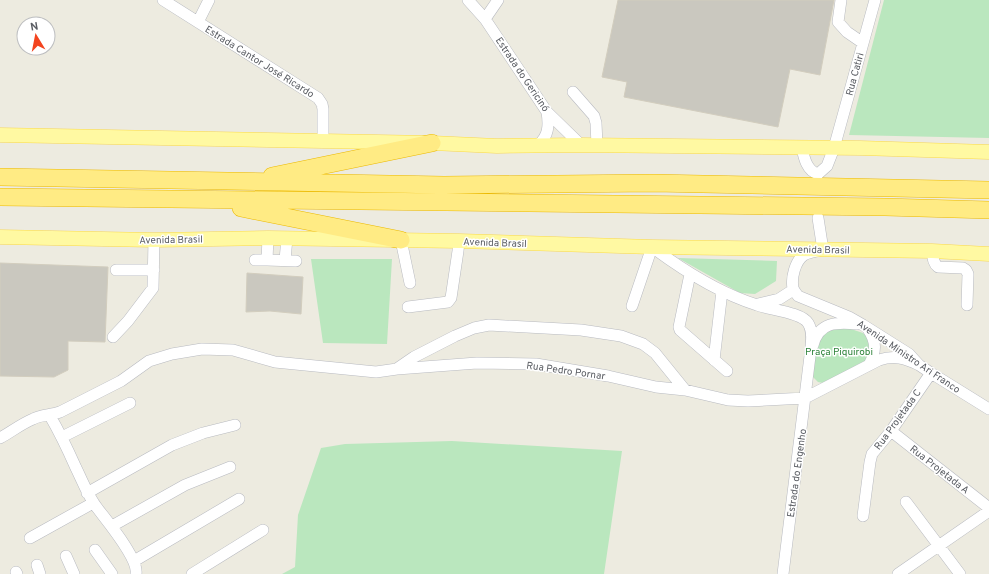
<svg xmlns="http://www.w3.org/2000/svg" width="989" height="574" viewBox="0 0 989 574" font-family="Overpass,sans-serif">
	<style>
		.green { fill: #bae7be }
		.building { fill: #cac8bf; stroke: #d2cdbe }
		.lines { fill: none; stroke-linecap: round; stroke-linejoin: round }
		.minor-casing { stroke: #b8bac0; stroke-width: 12 }
		.major-casing { stroke: #fad94c; stroke-width: 15 }
		.highway-casing { stroke: #ecb900; stroke-width: 18 }
		.minor { stroke: #fff; stroke-width: 11 }
		.major { stroke: #fff9a2; stroke-width: 14 }
		.highway { stroke: #ffeb84; stroke-width: 17 }
		.labels { text-anchor: middle; stroke-width: 3; stroke-linejoin: round; paint-order: stroke }
		.street-label { font-size: 10px; fill: #595c62; stroke: #fff }
		.park-label { font-size: 10px; fill: #2e833b; stroke: #fff }
	</style>
	<rect width="100%" height="100%" fill="#edebe0"/>
	<!-- green -->
	<path class="green" d="M884,0H989V138L849,135Z
		M678,258L777,261L776,281L755,294L740,293Z
		M311,259H392L387,344L323,343Z
		M842,326L863,333L866,336L871,343L867,361L823,383L818,382L813,377L817,341L821,333Z
		M452,441L622,451L604,574H282L295,567L298,515L321,448L345,444Z"/>
	<!-- building -->
	<path class="building" d="M618,0H834L820,75L790,69L778,127L624,97L627,82L602,77Z
		M0,263L108,267L105,342L68,341V370L54,377L0,376Z
		M247,273L303,277L301,314L270,311L246,312Z"/>
	<g class="lines">
		<defs>
			<path id="minor" d="M163,0L318,98L322,104L323,109V142
				M468,0L485,19L547,112L581,145
				M841,0L838,22L847,32L863,43
				M485,19L498,0
				M198,22L209,0
				M573,92L594,116L596,123L597,145
				M538,145C549,136 549,125 547,112
				M802,148C804,158 807,171 818,174
				M818,174L827,166L834,148L875,0
				M818,218L823,250C817,251 809,252 804,255C795,261 791,278 793,288C794,291 796,293 798,296L849,317L863,325L909,354L919,365L931,373L989,409
				M401,240L410,283
				M932,251C933,258 933,263 938,267L963,268L966,270L968,274L967,305
				M255,260H267L268,238
				M267,260L296,261
				M285,260L287,238
				M116,270H154
				M690,274L679,327L680,330L727,371
				M758,304L779,299L793,290
				M632,306L652,247C684,271 719,293 757,305C770,310 801,312 808,323C814,332 811,346 810,356L783,574
				M408,307L448,302L451,298L458,251L459,241
				M868,329C877,342 876,352 869,365
				M113,337L128,321L153,288L154,240
				M813,345C819,322 836,322 857,324
				M714,360L722,291
				M398,368L414,357L455,336L474,328L489,325L581,330L621,336L643,344L655,353L685,390
				M50,416C60,433 68,450 76,468C83,482 88,497 98,509C107,521 139,559 136,574
				M891,431L989,508
				M62,437L130,403
				M0,438C11,432 21,424 33,419C41,415 51,415 60,412L121,381L149,361L172,354L202,349L233,350L275,362L376,372L397,369L477,363L536,364L608,376L656,387L685,390L728,400L748,401L805,398L879,360C894,355 905,358 919,365
				M87,493L172,445L203,433L235,425
				M906,502L960,574
				M863,516L870,462L872,454L891,431L931,373
				M112,526L185,485L230,467
				M30,538L93,503
				M95,550L112,574
				M66,556L74,574
				M134,561L239,499
				M37,565L40,574
				M16,572L17,574
				M192,574L263,530
				M898,574L989,511"/>
			<path id="major" d="M0,135L432,143L497,146L581,145L860,148L989,152
				M0,237L154,240L268,238L459,241L652,247L932,251L989,254"/>
			<path id="highway" d="M272,176L432,143
				M0,177L444,185L654,183L989,190
				M0,197L885,207L989,210
				M241,208L401,240"/>
		</defs>
		<!-- minor casing -->
		<use href="#minor" class="minor-casing"/>
		<!-- major casing -->
		<use href="#major" class="major-casing"/>
		<!-- highway casing -->
		<use href="#highway" class="highway-casing"/>
		<!-- minor -->
		<use href="#minor" class="minor"/>
		<!-- major -->
		<use href="#major" class="major"/>
		<!-- highway -->
		<use href="#highway" class="highway"/>
	</g>
	<g class="labels">
		<!-- street labels -->
		<g class="street-label">
			<text transform="translate(260 61) rotate(32)" y="4">Estrada Cantor José Ricardo</text>
			<text transform="translate(523 74) rotate(56)" y="4">Estrada do Gericinó</text>
			<text transform="translate(854 74) rotate(-75)" y="4">Rua Catiri</text>
			<text transform="translate(171 239) rotate(-1)" y="4">Avenida Brasil</text>
			<text transform="translate(495 242) rotate(2)" y="4">Avenida Brasil</text>
			<text transform="translate(818 249) rotate(1)" y="4">Avenida Brasil</text>
			<text transform="translate(909 356) rotate(34)" y="4">Avenida Ministro Ari Franco</text>
			<text transform="translate(566 370) rotate(8)" y="4">Rua Pedro Pornar</text>
			<text transform="translate(897 419) rotate(-54)" y="4">Rua Projetada C</text>
			<text transform="translate(940 469) rotate(38)" y="4">Rua Projetada A</text>
			<text transform="translate(796 473) rotate(-82)" y="4">Estrada do Engenho</text>
		</g>
		<!-- park labels -->
		<g class="park-label">
			<text x="839" y="355">Praça Piquirobi</text>
		</g>
	</g>
	<!-- north arrow -->
	<g transform="translate(36 36) rotate(350)"><circle r="19" fill="#ffffff" stroke="#bdbec0"/>
	<path d="M0-3L7 15L0 10L-7 15Z" fill="#f3441f"/>
	<text y="-6" font-size="11" font-weight="bold" text-anchor="middle" fill="#595c62">N</text>
	</g>
</svg>
